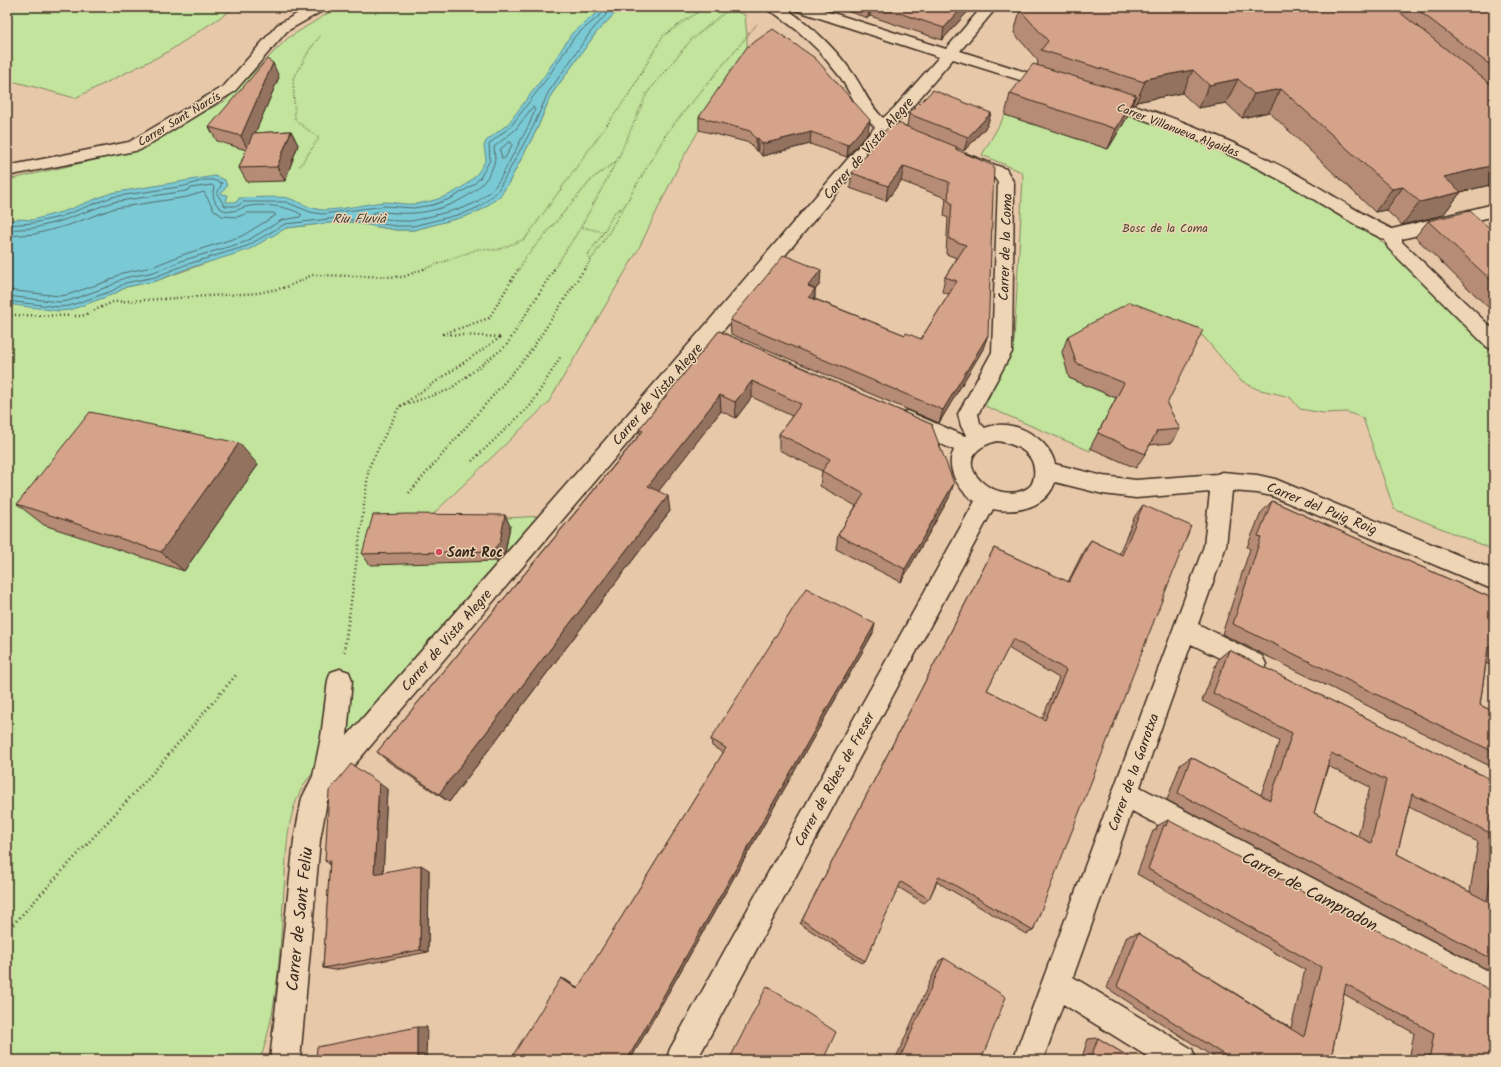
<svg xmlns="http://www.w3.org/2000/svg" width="1501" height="1067" viewBox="0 0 1501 1067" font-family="Kalam,sans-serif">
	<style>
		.green { fill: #c2e49d; stroke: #7e875e }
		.water { fill: #7acad6; stroke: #618a8c }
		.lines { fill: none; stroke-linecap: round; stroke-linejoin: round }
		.shore { stroke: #546a68; stroke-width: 1 }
		.street-casing { stroke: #3b2a1e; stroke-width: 3 }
		.path-far2 { stroke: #3b2a1e; stroke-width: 2; stroke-dasharray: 0.5 2; stroke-linecap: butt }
		.path-far1 { stroke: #3b2a1e; stroke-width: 2.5; stroke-dasharray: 1 3; stroke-linecap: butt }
		.path { stroke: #3b2a1e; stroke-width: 3; stroke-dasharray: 1 3.5; stroke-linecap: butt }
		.street { fill: #edd5b5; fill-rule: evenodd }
		.wall { fill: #b68c76; stroke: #3b2a1e; fill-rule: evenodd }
		.shaded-wall { fill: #947260; stroke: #3b2a1e }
		.building { fill: #d4a389; stroke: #3b2a1e; fill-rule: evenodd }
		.poi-dot { fill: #d1495b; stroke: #edd5b5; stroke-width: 1.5 }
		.labels { text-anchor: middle; stroke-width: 3; stroke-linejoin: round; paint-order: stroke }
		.far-street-label { font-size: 12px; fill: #3b2a1e; stroke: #edd5b5 }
		.far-park-label { font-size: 12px; fill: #4f4631; stroke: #edd5b5 }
		.far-water-label { font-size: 13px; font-style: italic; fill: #44423a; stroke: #edd5b5 }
		.street-label { font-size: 14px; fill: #3b2a1e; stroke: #edd5b5 }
		.poi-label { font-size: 14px; font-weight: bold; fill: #3b2a1e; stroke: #edd5b5; text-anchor: start }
		.near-street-label { font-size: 17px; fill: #3b2a1e; stroke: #edd5b5 }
	</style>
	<rect width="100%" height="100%" fill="#e7c8a9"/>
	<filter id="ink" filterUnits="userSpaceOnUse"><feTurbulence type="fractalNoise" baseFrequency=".025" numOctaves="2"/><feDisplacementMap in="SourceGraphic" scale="8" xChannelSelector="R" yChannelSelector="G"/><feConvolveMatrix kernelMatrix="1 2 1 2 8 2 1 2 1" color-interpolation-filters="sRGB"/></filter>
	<g filter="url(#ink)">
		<!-- green -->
		<path class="green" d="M7,7H236L166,53L75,98L16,82L7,85Z
			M338,7H620L581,36L481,190L452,208L116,246L114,294L126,287L156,281L214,260L265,239L286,228L338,222H351L396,230H414L466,216L481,210L500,196L508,184L537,129L551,95L596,33L621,7H730L731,9L745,15L747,37V59L699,130L680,163L638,250L548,403L428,519H489L543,516L307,780C285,812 287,852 284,889C280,945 279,1006 260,1060H7V180L121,154L225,101L288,38Z
			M1130,113L1203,140L1266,170L1364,228L1376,236L1494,354V550L1394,509L1363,418L1347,412L1323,413L1300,409L1290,397L1257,389L1240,380L1203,336L1177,322L1069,378L1116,398L1090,451L985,406L1014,342L1023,177L1022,172L982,155L1005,115L1108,149Z"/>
		<!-- water -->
		<path class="water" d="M604,7H621L596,33L551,95L537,129L508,184L500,196L481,210L467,216L414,230H396L351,222H338L286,228L248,250L186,269L156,281L126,287L114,294L70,310L59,311L7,304V221L18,219L32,220L65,211L111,193L215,176L225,180L227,186L221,194L228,195L226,202H237L239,198C249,198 281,196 288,198C300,202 310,209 323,210C343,210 364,204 384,202C394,202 404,205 414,204C443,201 474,187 486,159L484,146L486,141L508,124L545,75L572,33Z"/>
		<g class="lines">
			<!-- shore -->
			<path class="shore" d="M533,107L535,110L529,125L500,179L493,189L477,202L463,208L412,221H397L371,216L372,213L377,212C390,212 402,214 415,213C444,211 489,193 495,159C495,155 494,151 494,147L515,130Z
				M509,142H511L512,145L505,158L502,159L500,150Z
				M7,225L33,223L60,217L112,197L185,186L204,180H213L222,183L217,194L225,206H238L243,202H286L310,212L322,214L385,206L413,208L433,205L452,198L473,185L480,178L490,160L489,144L511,126L548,77L575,36L604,12L606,13V7
				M7,230L34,228L61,221L113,202L186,191L191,188L212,185L214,187C211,197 216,209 227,211C234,212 239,209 245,207C260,203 290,206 302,215L300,217L282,220L245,242L184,260L154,272L124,278L110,286L68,301L59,302L7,296
				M7,236L35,234L69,225L115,208L187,197L204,192L214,210L222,216L237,217L248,213H274L276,215L242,236L182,255L152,267L122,273L108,281L67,295L59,296L7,290
				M7,301L59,307L69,306L112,291L125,283L155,277L185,265L247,246L285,224L338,218L396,226H413L465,213L479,207L497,192L533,127L548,93L592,30L606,15V13L615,7"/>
			<defs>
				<path id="street" d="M309,7H326L324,10L287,31L234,92L140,150L7,176V166L129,142L224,86L277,25Z
					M765,7H783L787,9C813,27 836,49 854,75C864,90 870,106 883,118L894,108L939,57L795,10L793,7H814L946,49L982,7H997L960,51L1057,82L1060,85L1057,88L1052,90L953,59L906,114L894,125L903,129L905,132L903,135L897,137L886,133L716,339L333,790L327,801L320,840L300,1060H270L294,840L302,798L313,776L321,737L328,680L331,672L340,669L349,672L352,680L347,736L702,329L875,127L861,113L841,78L819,51L798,31L777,15L767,10Z
					M1102,96C1168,113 1234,141 1294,173C1327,191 1358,213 1392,229L1494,204V216L1402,239V242L1494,330V349L1487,347L1388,248L1385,240C1349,223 1317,200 1282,181C1223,149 1161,124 1097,104L1094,101L1097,98Z
					M966,154L1006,169L1014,183L1012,352L978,414L980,423L985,428C988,427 993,425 997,425C1021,423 1049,440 1055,464L1103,476L1136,480L1217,474L1222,472L1257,475L1275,479L1494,570V590L1272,496L1257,493L1232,491L1226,546L1198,624L1262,656L1266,664L1262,672L1254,675L1191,644L1140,787L1494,974V1004L1132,811L1073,977L1192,1049L1196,1060H1153L1063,1004L1043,1060H1013L1204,546L1210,492L1136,498L1103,494L1055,482C1047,507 1017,514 993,509L697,1060H666L670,1049L975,501C962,494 949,474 951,459C951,456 953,453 954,450L900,425L897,419L900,413L907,411L965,436L966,435L961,426L958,414L992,352L998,183L994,177L960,163L958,159L960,155ZM997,441C1016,444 1037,453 1034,476C1033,483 1031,487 1024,490C989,505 942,455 997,441Z"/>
			</defs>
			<!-- street casing -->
			<use href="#street" class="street-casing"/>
			<!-- path-far2 -->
			<path class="path-far2" d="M300,166L319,138L295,120L293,79L310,49L321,35
				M581,227L604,232L614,213L621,208
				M590,261L588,255L604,232
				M424,269L478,249L497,250L525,239L629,94L663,36L705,7
				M519,269L526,257L593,178L617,161L647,93L691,40L731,7
				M554,269L581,227L616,162
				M585,269L608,234L668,131L757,24"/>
			<!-- path-far1 -->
			<path class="path-far1" d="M7,315L82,316L113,302L258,293L287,287L312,275L403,277L426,268
				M401,406L449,390L506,346L555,268
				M472,461L531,405L561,356
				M409,493L528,355L585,268
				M349,617L369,467L399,407L501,337L443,334L489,318L519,268"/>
			<!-- path -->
			<path class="path" d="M344,652L349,616
				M7,931L159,766L236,675"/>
			<!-- street -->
			<use href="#street" class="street"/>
		</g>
		<!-- wall -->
		<path class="wall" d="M834,7H972L942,40L870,16L868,18Z
			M1394,7H1494V184L1461,192L1443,215L1402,225L1386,210L1375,212L1269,112L1242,118L1226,103L1198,108L1182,93L1136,102L1135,105L1133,104L1128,116L1108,149L1005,115L1010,94L1037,65L1038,61L1014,33L1020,10L1394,8Z
			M279,77L255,133L291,131L298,145L285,181L247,182L239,168L246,150L217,141L209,127Z
			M991,113L987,126L964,151L957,148V150L983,349L939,423L731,334L730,320L820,284L815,290V299L905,335L921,339L949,294L942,292L945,277L957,258L946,254L948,218L944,216L946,198L901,181L886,201L850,188L852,173L865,157L866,148L884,132L896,125L907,126L909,114Z
			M699,117L868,133L847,157L810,144L762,156L758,151H756L750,143L699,130Z
			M1428,221L1494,232V313L1415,237Z
			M719,331L933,425L932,427L949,498L901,582L836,549L838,535L856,506L820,486L822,471L779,450V434L792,416L752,397L736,418L721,411L658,491L670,511L449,802L389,762L377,752L640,434L639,429Z
			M1068,336L1167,404L1180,429L1171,443L1150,445L1145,454L1136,468L1090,448L1116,398L1069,378L1062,352Z
			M258,465L184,571L44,525L17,504Z
			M1272,501L1494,599V667L1486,663L1480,705L1494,712V768L1222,634L1250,549L1247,547L1261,513Z
			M1143,505L1033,931L1026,934L937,882L929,899L924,903L898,887L865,961L862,963L800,924L994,548L1068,582L1084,550L1091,540L1119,554L1135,516ZM1008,648L1059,678L1042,719L987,690Z
			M505,515L510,526L505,553L497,561L370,565L362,554Z
			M873,633L630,1060L561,978L566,980L578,988L723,753L712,746L711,739Z
			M1229,650L1494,781V973L1167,800L1180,765L1191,757L1261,795L1279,741L1202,701L1218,659ZM1328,766L1370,787L1358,836L1314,813ZM1409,807L1478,842L1470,892L1397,854Z
			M387,789L383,872L429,870L428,952L334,970L323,968L330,864L325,861Z
			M1168,820L1494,1060H1409L1414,1033L1344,994L1332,1053L1343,1060H1218L1107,988L1127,936L1138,933L1291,1028L1305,970L1137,874L1153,831L1156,830L1157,826Z
			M944,958L981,1060H895L939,961Z
			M1098,1038L1134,1060H1081L1088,1039Z"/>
		<!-- shaded-wall -->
		<path class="shaded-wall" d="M869,7H871L870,16L868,18Z
			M963,7H972L942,40L944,28Z
			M1494,21V41L1489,22Z
			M273,63L279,77L248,150L241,136Z
			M1193,70L1182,93L1136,102L1135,105L1146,79Z
			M1238,79L1226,103L1198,108L1209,85Z
			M1281,89L1269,112L1242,118L1254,94Z
			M1136,95L1128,116L1108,149L1116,129Z
			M991,113L987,126L964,151L968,137Z
			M870,120L868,133L847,157L848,145Z
			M291,131L298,145L285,181L277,167Z
			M811,132L810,144L762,156V144Z
			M758,138V151H756V139Z
			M1494,165V184L1426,200L1444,177Z
			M904,166L901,181L886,201L888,186Z
			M1403,187L1386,210L1375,212L1392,189Z
			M1461,192L1443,215L1402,225L1420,202Z
			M821,270L820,284L815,290L814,304L807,301L808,286Z
			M988,335L983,349L939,423L943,410Z
			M752,381V397L736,418L735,402Z
			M720,395L721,411L651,501L648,486Z
			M239,443L258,465L184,571L161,552Z
			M954,483L949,498L901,582L905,569Z
			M668,496L670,511L449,802L439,794Z
			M505,515L510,526L505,553L497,561L492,551Z
			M875,624L873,633L630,1060H627Z
			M379,783L387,789L383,879L374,874Z
			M421,865L429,870L428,952L420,950Z
			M561,978L566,980L582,991L577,989Z
			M417,1027H427L426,1060H417Z"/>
		<!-- building -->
		<path class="building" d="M881,7H963L944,28Z
			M1036,7H1393L1494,87V165L1444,177L1461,192L1420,202L1403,187L1392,189L1281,89L1254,94L1238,79L1209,85L1193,70L1146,79L1144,82L1041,50L1048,41L1020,10Z
			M1414,7H1494V21L1489,22L1494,26V68Z
			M773,29L815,58L870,120L848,145L811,132L762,144L758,138L756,139L750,131L699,117L747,47Z
			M267,59L273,63L241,136L209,127Z
			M1033,64L1136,95L1116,129L1010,94Z
			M933,90L991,113L968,137L909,114Z
			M898,123L957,147L955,149L994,166L988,335L943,410L730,320L784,255L821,270L808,286L815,289L809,297L905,335L906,333L921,339L957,281L945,277L966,245L949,239L952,203L948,201L949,182L904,166L888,186L852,173L870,150L866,148L881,129L884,132L891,124L896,125Z
			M291,131L277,167L239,168L253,133Z
			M1470,211L1494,232V283L1428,221Z
			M1130,302L1203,330L1167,404L1180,429L1157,431L1145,454L1098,433L1124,383L1076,363L1068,336Z
			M719,331L933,425L932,426L954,483L905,569L838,535L864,494L822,471L830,459L779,434L801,404L752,381L735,402L720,395L648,486L668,496L439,794L377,752L643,431L639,429Z
			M90,412L239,443L161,552L17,504Z
			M1272,501L1494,599V650L1488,647L1480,705L1494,712V752L1233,624L1261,537L1258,536Z
			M1143,505L1191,526L1033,931L939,876L929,899L901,882L865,961L802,920L994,548L1069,582L1091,540L1122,555ZM1013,639L1066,670L1045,720L987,690Z
			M407,514L505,515L500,542L492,551L362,554L373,515Z
			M806,588L875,624L627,1060H510L561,978L577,989L726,748L711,739Z
			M1229,650L1494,781V835L1412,794L1397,854L1487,901L1494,857V960L1178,793L1191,757L1270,800L1292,733L1213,693ZM1331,753L1386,780L1371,843L1314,813Z
			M351,764L379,783L374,874L421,865L420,950L323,968L330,860L325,861L329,791Z
			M1168,820L1494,992V1060H1478L1469,1055L1468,1060H1429L1434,1033L1346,984L1332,1053L1343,1060H1232L1117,986L1138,933L1304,1037L1321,967L1148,869L1164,825L1166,826Z
			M944,958L1006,997L981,1060H899Z
			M767,986L836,1032L823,1060H729Z
			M417,1027V1060H316L317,1047Z
			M1098,1038L1134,1060H1090Z"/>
	</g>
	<!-- markers -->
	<circle class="poi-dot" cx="439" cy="552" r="4"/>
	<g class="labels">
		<!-- far-street labels -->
		<g class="far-street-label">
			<text transform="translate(179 119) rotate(-31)" y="4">Carrer Sant Narcís</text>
			<text transform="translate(1178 130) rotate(21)" y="4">Carrer Villanueva Algaidas</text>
		</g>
		<!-- far-park labels -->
		<g class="far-park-label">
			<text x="1165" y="232">Bosc de la Coma</text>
		</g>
		<!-- far-water labels -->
		<g class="far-water-label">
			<text x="359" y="223">Riu Fluvià</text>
		</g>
		<!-- street labels -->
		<g class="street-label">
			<text transform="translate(868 148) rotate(-49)" y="5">Carrer de Vista Alegre</text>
			<text transform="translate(1005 247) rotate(-88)" y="5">Carrer de la Coma</text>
			<text transform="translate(657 394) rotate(-49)" y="5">Carrer de Vista Alegre</text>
			<text transform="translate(1322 508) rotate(22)" y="5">Carrer del Puig Roig</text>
			<text transform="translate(446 640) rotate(-49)" y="5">Carrer de Vista Alegre</text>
			<text transform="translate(1133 772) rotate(-70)" y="5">Carrer de la Garrotxa</text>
			<text transform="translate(834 779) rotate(-61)" y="5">Carrer de Ribes de Freser</text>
		</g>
		<!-- poi labels -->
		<g class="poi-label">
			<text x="447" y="557">Sant Roc</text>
		</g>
		<!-- near-street labels -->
		<g class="near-street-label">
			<text transform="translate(1310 891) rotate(28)" y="6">Carrer de Camprodon</text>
			<text transform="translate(299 919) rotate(-84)" y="6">Carrer de Sant Feliu</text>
		</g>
	</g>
	<!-- margin -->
	<rect width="1501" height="1067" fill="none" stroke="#edd5b5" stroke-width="24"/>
	<rect x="12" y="12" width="1477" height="1043" fill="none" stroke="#3b2a1e" stroke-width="1.5" filter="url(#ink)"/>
</svg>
